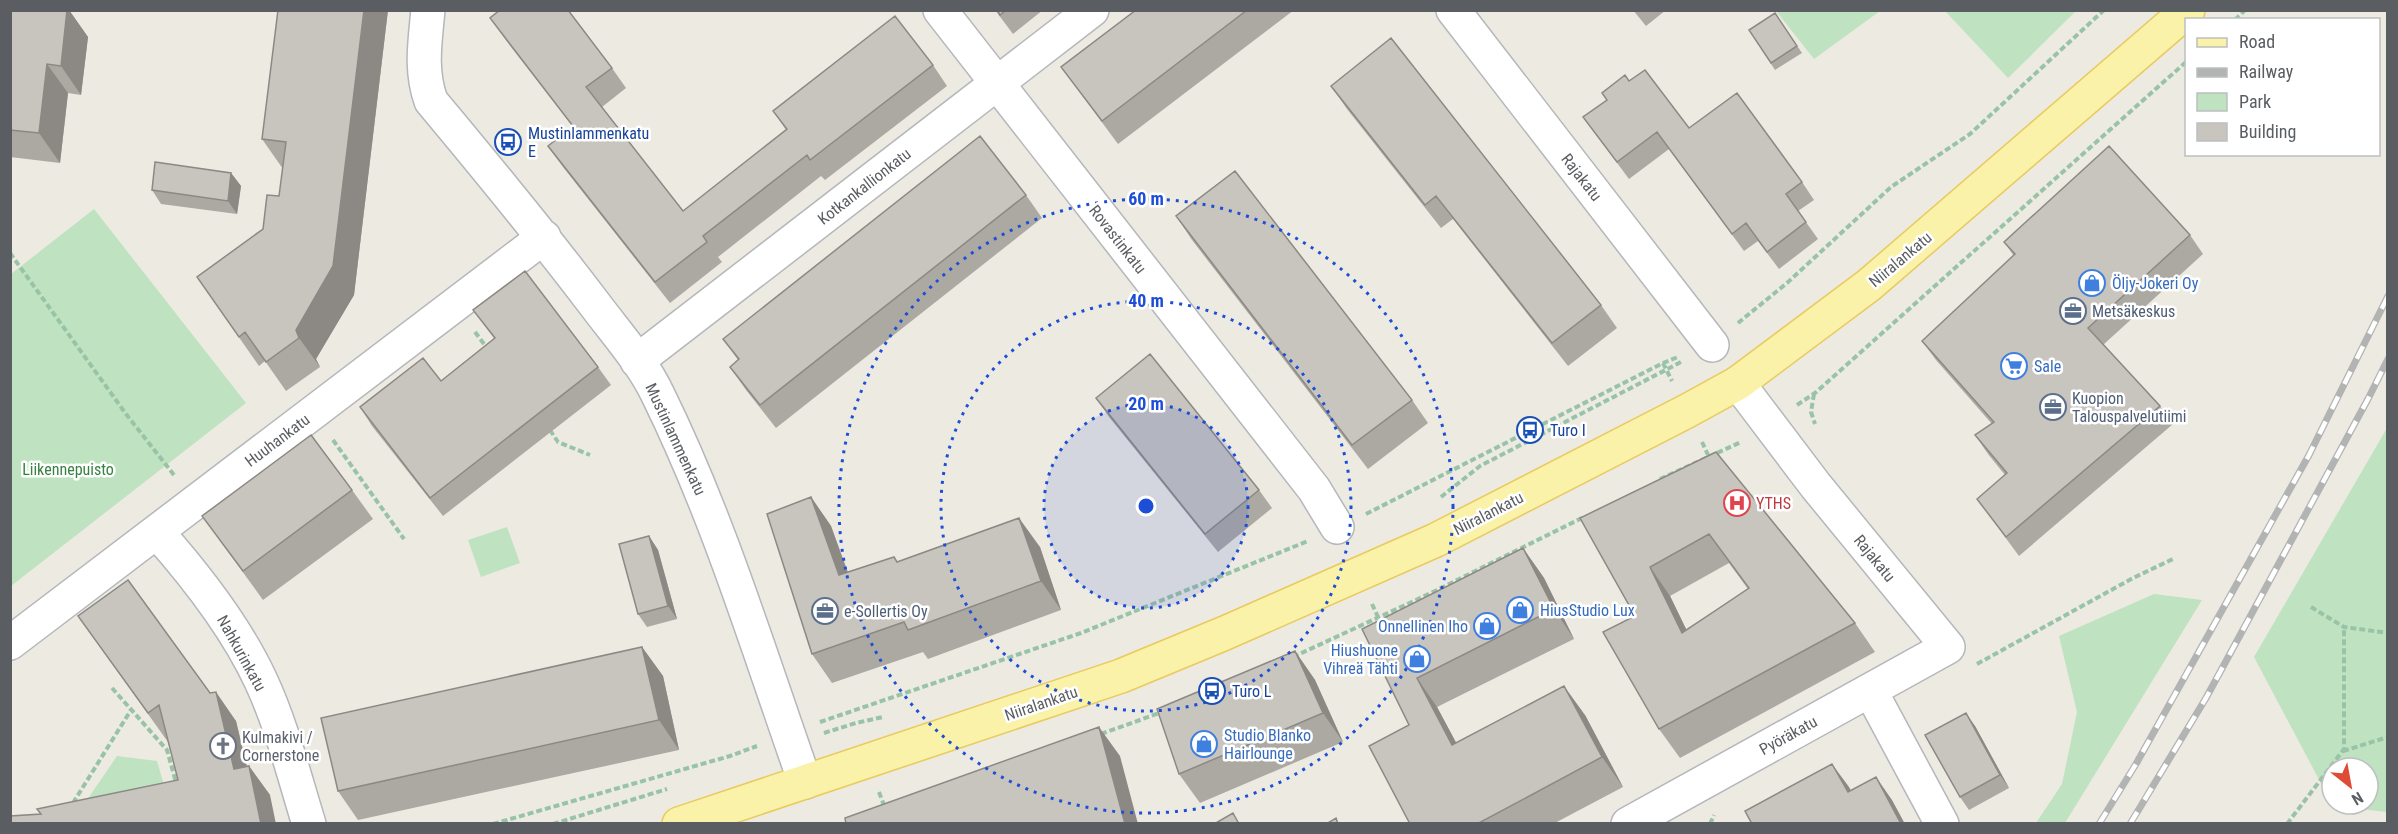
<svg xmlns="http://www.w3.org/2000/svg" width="2398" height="834" viewBox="0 0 2398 834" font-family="'Roboto Condensed',sans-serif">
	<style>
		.green { fill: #bfe3c1; fill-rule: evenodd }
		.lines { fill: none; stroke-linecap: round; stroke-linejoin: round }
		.minor-casing { stroke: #b4b7bb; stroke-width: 36 }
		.major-casing { stroke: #e9ca5e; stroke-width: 36 }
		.path { stroke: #99c3a7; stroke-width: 4; stroke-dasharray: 6 3; stroke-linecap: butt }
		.minor { stroke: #fff; stroke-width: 33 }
		.major { stroke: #faf2a8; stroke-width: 33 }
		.rail-casing { stroke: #b2b3b3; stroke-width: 7 }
		.rail { stroke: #fff; stroke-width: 4.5; stroke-dasharray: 14; stroke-linecap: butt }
		.wall { fill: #aca9a3; fill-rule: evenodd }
		.shaded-wall { fill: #8c8985 }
		.building { fill: #c8c4be; stroke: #8c8985; stroke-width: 1.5; fill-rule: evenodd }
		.ring { fill: none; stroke: #1d4ed8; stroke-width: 3; stroke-dasharray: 3 6 }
		.labels { text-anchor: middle; stroke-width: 5; stroke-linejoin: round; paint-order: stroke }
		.transit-label { font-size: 16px; fill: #164399; stroke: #fff; text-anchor: start }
		.street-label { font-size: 16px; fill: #5a5d61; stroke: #fff }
		.shop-label { font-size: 16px; fill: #366cbe; stroke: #fff; text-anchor: start }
		.service-label { font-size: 16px; fill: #4e5e75; stroke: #fff; text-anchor: start }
		.park-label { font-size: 16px; fill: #398141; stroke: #fff }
		.health-label { font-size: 16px; fill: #be3a42; stroke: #fff; text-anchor: start }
		.worship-label { font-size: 16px; fill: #5b616d; stroke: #fff; text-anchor: start }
		.centre { fill: #1d4ed8; stroke: #fff; stroke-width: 3 }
		.ring-label { font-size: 18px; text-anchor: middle; font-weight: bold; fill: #1d4ed8; stroke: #fff; stroke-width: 5; stroke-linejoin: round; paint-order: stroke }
	</style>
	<rect width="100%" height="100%" fill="#eceae1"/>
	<!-- green -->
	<path class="green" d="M1776,11H1880L1814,59Z
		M1945,11H2076L2008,78Z
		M94,209L246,403L11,586V274Z
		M2387,428V812L2333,806L2254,657ZM2332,768H2368V804H2332Z
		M507,527L520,563L481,577L468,540Z
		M2154,594L2202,600L2065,823H2036L2062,784L2077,712L2059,636Z
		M117,756L157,761L164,785L87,800Z"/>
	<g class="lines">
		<defs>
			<path id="minor" d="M428,10C425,42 420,70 431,101C487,168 543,236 596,306C617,334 643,363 658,395C719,519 759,652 805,782
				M940,10L1314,489L1337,527
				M1453,10L1712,345
				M637,361L1092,10
				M157,532C196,576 236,627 261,681C282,726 294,776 309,824
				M10,643L544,237
				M1870,690L1942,824
				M1628,824L1948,647L1816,486L1738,383"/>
			<path id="major" d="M679,824L1121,676L1225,633L1436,540L1687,411L1738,383L1869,285L2188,10"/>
		</defs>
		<!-- minor casing -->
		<use href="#minor" class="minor-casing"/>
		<!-- major casing -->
		<use href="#major" class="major-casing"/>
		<!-- path -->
		<path class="path" d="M2235,20L2245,10
			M10,253L126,414L174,475
			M1738,323L1787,283L1891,187L1970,134L2104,10
			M475,332L487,348
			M1663,363L1672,381
			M1814,394L1811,412L1815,424
			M1797,405L1815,393L2186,62
			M550,430L558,442L590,455
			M333,440L404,539
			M1702,442L1708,455
			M1660,479L1741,442
			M1441,497L1480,466L1683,361
			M1366,514L1663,363L1678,357
			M1372,604L1378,617
			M2311,607L2344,627L2388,633
			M1293,657L1431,593L1584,517
			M1977,664L2133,578L2175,558
			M112,688L167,750L177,786
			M820,722L1081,633L1308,541
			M824,733L856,723L883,717
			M1101,734L1162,712
			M2343,751L2388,737
			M879,792L885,808
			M73,803L131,710
			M493,824L730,756L757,746
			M553,824L667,789
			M1710,824L1714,815
			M2287,824L2344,749V627"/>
		<!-- minor -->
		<use href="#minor" class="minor"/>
		<!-- major -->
		<use href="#major" class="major"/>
		<defs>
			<path id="rail" d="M2099,824L2136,764L2309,455L2388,296
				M2130,824L2206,698L2368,399L2388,359"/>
		</defs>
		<!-- rail casing -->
		<use href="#rail" class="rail-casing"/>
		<!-- rail -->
		<use href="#rail" class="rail"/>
	</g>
	<!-- wall -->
	<path class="wall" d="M10,10H69L88,37L81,95L68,93L60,163L10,157Z
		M278,10H388L354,295L316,359L320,367L286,391L265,361L259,366L197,277L263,229L279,196L283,169L262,139Z
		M995,10H1043L1013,34Z
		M1136,10H1294L1118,144L1061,67Z
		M1633,10H1666L1646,26Z
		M1775,13L1802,53L1775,70L1749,30Z
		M490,18L612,68L626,88L602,107L683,211L786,130L773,111L933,65L947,86L825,180L821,176L718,257L722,262L670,303L563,167L548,146L573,127L505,39Z
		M1629,81L1689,128L1802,182L1814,200L1798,211L1818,239L1779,269L1758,241L1744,251L1669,149L1629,179L1583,117L1607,100L1602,93Z
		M1331,86L1601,305L1617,328L1568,366L1453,219L1441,228L1347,109Z
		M231,173L241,186L237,214L161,204L152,190Z
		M1026,195L1042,218L776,428L746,390L730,367L738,360L723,339Z
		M1176,216L1412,400L1428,423L1368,469L1192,240Z
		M2190,235L2203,254L2103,345L2160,406L2173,424L2019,556L1977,499L2005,475L1988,454L1975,435L1992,424L1936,360L1922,341L2014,256L2004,242Z
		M473,310L598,367L611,385L443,516L372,426L360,407L441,381L494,338Z
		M1096,398L1259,490L1272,508L1218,552L1109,417Z
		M1716,452L1855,623L1875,652L1680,758L1659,729L1635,616L1580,518ZM1729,563L1748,589L1686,629L1670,596Z
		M352,490L373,519L263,600L202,516Z
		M811,497L831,526L848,572L898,562L1040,547L1061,610L928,659L923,652L832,683L812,654Z
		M649,536L658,550L677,619L647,627L638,614Z
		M1523,548L1544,578L1574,639L1437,707L1456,743L1585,715L1623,787L1553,824H1410L1409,725L1362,629Z
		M78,616L210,693L236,721L247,766H249L270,795L41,814L178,780L168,742Z
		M642,647L663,676L679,750L358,820L338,791Z
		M1295,651L1315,680L1343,742L1200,803L1179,774Z
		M1975,726L2009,788L1969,810L1960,797Z"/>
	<!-- shaded-wall -->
	<path class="shaded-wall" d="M67,10H69L88,37L81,95L61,66Z
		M364,10H388L354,295L316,359L320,367L299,338L296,330Z
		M47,64L68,93L60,163L39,133Z
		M231,173L241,186L237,214L228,201Z
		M811,497L831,526L859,605L839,575Z
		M1019,518L1040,547L1061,610L1041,581Z
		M649,536L658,550L677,619L668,606Z
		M1523,548L1544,578L1574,639L1554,609Z
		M1650,567L1670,596L1702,662L1682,633Z
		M642,647L663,676L679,750L659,720Z
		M1295,651L1315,680L1343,742L1323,713Z
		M1417,678L1437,707L1473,774L1452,745Z
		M1564,686L1585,715L1623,787L1602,757Z
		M216,692L236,721L254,798L234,769Z
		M1966,713L1975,726L2009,788L2000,775Z
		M1099,727L1120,756L1138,824H1125Z
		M1832,764L1849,787L1864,816L1848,792Z
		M249,766L270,795L276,824H261Z
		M1876,777L1892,800L1905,824H1901Z"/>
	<!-- building -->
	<path class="building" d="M10,10H67L61,66L47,64L39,133L10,130Z
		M278,10H364L333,266L296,330L299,338L266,362L245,332L239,337L197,277L263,229L267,195L279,196L286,142L262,139Z
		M500,10H568L612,68L586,87L683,211L787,129L773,111L895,16L933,65L810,160L807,155L703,236L707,242L655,282L548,146L573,126L490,18Z
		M997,10H1006L1000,15Z
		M1136,10H1247L1102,121L1061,67Z
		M1775,13L1797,46L1771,63L1749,30Z
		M1391,38L1601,305L1552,343L1436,196L1425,205L1331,86Z
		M1645,70L1689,128L1737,93L1802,182L1786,194L1806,222L1767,252L1746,223L1732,234L1657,132L1617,162L1583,117L1607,100L1602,93L1625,75L1629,81Z
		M980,136L1026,195L760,405L730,367L739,359L723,339Z
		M2109,146L2190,235L2088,328L2160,406L2006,537L1977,499L2007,473L1975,435L1994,422L1922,341L2015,254L2004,242Z
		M155,162L231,173L228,201L152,190Z
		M1235,171L1412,400L1352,445L1176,216Z
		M525,271L598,367L430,498L360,407L423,358L441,381L495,338L473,310Z
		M1150,354L1259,490L1205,534L1096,398Z
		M311,435L352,490L243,571L202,516Z
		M1716,452L1855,623L1659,729L1603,632L1635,616L1580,518ZM1709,534L1749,588L1682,633L1650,567Z
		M811,497L839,575L894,557L897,562L1019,518L1041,581L908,630L904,622L812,654L767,514Z
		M649,536L668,606L638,614L619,544Z
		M1523,548L1554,609L1417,678L1452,745L1564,686L1602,757L1477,824H1410L1369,746L1409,725L1362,629Z
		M128,580L210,693L216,692L234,769L249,766L261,824H10V816L41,814L37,809L178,780L159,705L148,713L78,616Z
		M642,647L659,720L338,791L321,718Z
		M1295,651L1323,713L1179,774L1157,709Z
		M1966,713L2000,775L1960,797L1925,735Z
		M1099,727L1125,824H846L845,818Z
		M1832,764L1848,792L1876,777L1900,822L1897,824H1752L1745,811Z
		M1233,813L1239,824H1214Z
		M1336,818L1338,824H1326Z"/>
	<!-- distance rings -->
	<circle cx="1146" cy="506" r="102" fill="#1d4ed8" fill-opacity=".12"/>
	<g class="ring">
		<circle cx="1146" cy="506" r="102"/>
		<circle cx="1146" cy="506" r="205"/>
		<circle cx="1146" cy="506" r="307"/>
	</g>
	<!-- icons -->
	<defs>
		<symbol id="bus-ring" viewBox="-11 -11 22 22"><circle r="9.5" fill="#fff" stroke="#1a4fb4" stroke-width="1.5"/><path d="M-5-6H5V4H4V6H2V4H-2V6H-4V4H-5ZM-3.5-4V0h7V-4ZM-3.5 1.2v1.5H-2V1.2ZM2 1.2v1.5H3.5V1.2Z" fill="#1a4fb4"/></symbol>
		<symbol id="shop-ring" viewBox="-11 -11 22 22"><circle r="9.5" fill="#fff" stroke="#3f7fe0" stroke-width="1.5"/><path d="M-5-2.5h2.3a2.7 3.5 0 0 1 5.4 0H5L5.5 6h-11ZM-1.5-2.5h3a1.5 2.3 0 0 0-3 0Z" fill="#3f7fe0"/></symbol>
		<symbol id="office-ring" viewBox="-11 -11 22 22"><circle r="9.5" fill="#fff" stroke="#5c6f8a" stroke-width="1.5"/><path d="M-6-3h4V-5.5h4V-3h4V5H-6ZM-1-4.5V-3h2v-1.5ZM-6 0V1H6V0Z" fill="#5c6f8a"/></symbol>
		<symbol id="supermarket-ring" viewBox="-11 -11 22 22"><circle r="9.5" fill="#fff" stroke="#3f7fe0" stroke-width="1.5"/><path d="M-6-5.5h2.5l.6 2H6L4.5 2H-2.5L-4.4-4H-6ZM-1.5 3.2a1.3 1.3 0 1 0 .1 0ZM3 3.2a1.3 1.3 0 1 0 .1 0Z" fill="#3f7fe0"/></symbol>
		<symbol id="hospital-ring" viewBox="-11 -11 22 22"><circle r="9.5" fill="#fff" stroke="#e0444e" stroke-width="1.5"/><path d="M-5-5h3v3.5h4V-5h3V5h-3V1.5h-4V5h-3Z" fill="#e0444e"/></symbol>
		<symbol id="church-ring" viewBox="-11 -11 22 22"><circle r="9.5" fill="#fff" stroke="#6b7280" stroke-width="1.5"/><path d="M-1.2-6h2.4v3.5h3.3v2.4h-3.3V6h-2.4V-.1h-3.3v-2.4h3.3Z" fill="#6b7280"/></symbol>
	</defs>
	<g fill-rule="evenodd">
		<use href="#bus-ring" x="493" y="127" width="30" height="30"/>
		<use href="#shop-ring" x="2077" y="268" width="30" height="30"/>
		<use href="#office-ring" x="2058" y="296" width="30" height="30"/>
		<use href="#supermarket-ring" x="1999" y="351" width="30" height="30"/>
		<use href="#office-ring" x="2038" y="392" width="30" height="30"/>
		<use href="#bus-ring" x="1515" y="415" width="30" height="30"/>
		<use href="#hospital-ring" x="1722" y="488" width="30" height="30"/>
		<use href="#shop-ring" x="1505" y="595" width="30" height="30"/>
		<use href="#office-ring" x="810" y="596" width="30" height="30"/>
		<use href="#shop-ring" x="1472" y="611" width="30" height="30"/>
		<use href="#shop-ring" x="1402" y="644" width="30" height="30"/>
		<use href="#bus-ring" x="1197" y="676" width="30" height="30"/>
		<use href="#shop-ring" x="1189" y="729" width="30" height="30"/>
		<use href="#church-ring" x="208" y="731" width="30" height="30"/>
	</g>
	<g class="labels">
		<!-- transit labels -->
		<g class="transit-label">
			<text x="528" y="139">Mustinlammenkatu<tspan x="528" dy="18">E</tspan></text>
			<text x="1550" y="436">Turo I</text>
			<text x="1232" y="697">Turo L</text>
		</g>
		<!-- street labels -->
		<g class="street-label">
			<text transform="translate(1582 177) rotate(52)" y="6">Rajakatu</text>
			<text transform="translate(864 186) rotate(-38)" y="6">Kotkankallionkatu</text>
			<text transform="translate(1118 239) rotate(52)" y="6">Rovastinkatu</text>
			<text transform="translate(1900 259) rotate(-40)" y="6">Niiralankatu</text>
			<text transform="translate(676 439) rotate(65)" y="6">Mustinlammenkatu</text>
			<text transform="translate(277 440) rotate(-37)" y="6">Huuhankatu</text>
			<text transform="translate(1488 513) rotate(-27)" y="6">Niiralankatu</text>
			<text transform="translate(1875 558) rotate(51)" y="6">Rajakatu</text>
			<text transform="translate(242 653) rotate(61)" y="6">Nahkurinkatu</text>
			<text transform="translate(1041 703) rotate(-19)" y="6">Niiralankatu</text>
			<text transform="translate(1788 735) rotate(-29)" y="6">Pyöräkatu</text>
		</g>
		<!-- shop labels -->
		<g class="shop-label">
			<text x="2112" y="289">Öljy-Jokeri Oy</text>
			<text x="2034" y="372">Sale</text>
			<text x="1540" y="616">HiusStudio Lux</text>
			<text x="1468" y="632" text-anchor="end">Onnellinen Iho</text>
			<text x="1398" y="656" text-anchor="end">Hiushuone<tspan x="1398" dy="18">Vihreä Tähti</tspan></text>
			<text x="1224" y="741">Studio Blanko<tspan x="1224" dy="18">Hairlounge</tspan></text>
		</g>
		<!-- service labels -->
		<g class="service-label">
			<text x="2092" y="317">Metsäkeskus</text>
			<text x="2072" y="404">Kuopion<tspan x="2072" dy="18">Talouspalvelutiimi</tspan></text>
			<text x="844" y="617">e-Sollertis Oy</text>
		</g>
		<!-- park labels -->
		<g class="park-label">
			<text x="68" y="475">Liikennepuisto</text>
		</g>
		<!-- health labels -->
		<g class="health-label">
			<text x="1756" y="509">YTHS</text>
		</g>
		<!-- worship labels -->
		<g class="worship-label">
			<text x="242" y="743">Kulmakivi /<tspan x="242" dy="18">Cornerstone</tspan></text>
		</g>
	</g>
	<circle cx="1146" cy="506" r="9" class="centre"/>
	<g class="ring-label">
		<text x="1146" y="205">60 m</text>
		<text x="1146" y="307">40 m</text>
		<text x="1146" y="410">20 m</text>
	</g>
	<!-- border -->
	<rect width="2398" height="834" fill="none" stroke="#5a5d61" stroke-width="24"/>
	<!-- legend -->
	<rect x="2185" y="18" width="195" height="138" fill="#ffffff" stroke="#bdbec0" stroke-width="1.5"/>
	<rect x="2197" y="38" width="30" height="9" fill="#faf2a8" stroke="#bdbec0" stroke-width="1.5"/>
	<text x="2239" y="48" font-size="18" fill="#5a5d61">Road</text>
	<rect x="2197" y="68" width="30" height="9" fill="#b2b3b3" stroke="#bdbec0" stroke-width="1.5"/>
	<text x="2239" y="78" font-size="18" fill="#5a5d61">Railway</text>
	<rect x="2197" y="93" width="30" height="18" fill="#bfe3c1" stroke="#bdbec0" stroke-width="1.5"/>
	<text x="2239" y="108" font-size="18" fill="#5a5d61">Park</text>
	<rect x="2197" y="123" width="30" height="18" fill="#c8c4be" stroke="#bdbec0" stroke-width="1.5"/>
	<text x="2239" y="138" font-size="18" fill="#5a5d61">Building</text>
	<!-- north arrow -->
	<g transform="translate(2350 786) rotate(149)"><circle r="28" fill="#ffffff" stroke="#bdbec0" stroke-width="1.5"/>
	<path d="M0-4.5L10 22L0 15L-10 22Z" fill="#df4c35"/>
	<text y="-9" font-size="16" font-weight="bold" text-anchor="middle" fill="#5a5d61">N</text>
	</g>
</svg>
